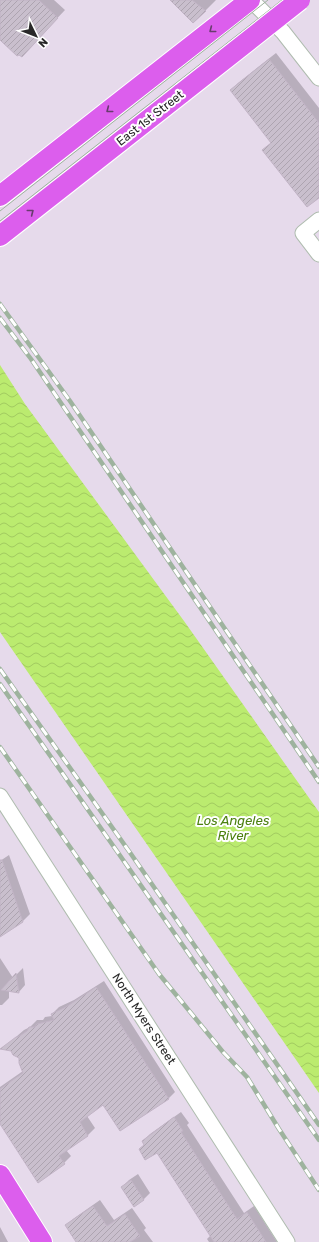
<svg xmlns="http://www.w3.org/2000/svg" width="319" height="1242" viewBox="0 0 319 1242" font-family="Rubik,sans-serif">
	<style>
		.water { fill: url(#water-waves) }
		.shadow { fill: #0003 }
		.building { fill: url(#building-hatch); stroke: #c2b4c6 }
		.lines { fill: none; stroke-linecap: round; stroke-linejoin: round }
		.minor-casing { stroke: #afbcaf; stroke-width: 17 }
		.major-casing { stroke: #fff; stroke-width: 22 }
		.minor { stroke: #fff; stroke-width: 15 }
		.major { stroke: #dc5eed; stroke-width: 20 }
		.tram { stroke: #9eb39e; stroke-width: 1 }
		.rail-casing { stroke: #9eb39e; stroke-width: 4.5 }
		.rail { stroke: #fff; stroke-width: 3; stroke-dasharray: 9; stroke-linecap: butt }
		.major-bridge-casing { stroke: #fff; stroke-width: 22; stroke-linecap: butt }
		.major-bridge { stroke: #dc5eed; stroke-width: 20 }
		.oneway { stroke: #683c6e }
		.labels { text-anchor: middle; stroke-width: 4; stroke-linejoin: round; paint-order: stroke }
		.street-label { font-size: 12px; fill: #292929; stroke: #fff }
		.water-label { font-size: 13px; font-style: italic; fill: #4c8110; stroke: #fff }
	</style>
	<defs>
		<pattern id="water-waves" width="16" height="10" patternUnits="userSpaceOnUse"><rect width="16" height="10" fill="#bbeb6f"/><path d="M0 5q4-4 8 0t8 0" fill="none" stroke="#a1ca60"/></pattern>
		<pattern id="building-hatch" width="6" height="6" patternUnits="userSpaceOnUse"><rect width="6" height="6" fill="#c9bfcd"/><path d="M-1 1l2-2M0 6l6-6M5 7l2-2" fill="none" stroke="#ada4b0"/></pattern>
	</defs>
	<rect width="100%" height="100%" fill="#e6daeb"/>
	<!-- water -->
	<path class="water" d="M0,365L25,404L184,621L319,812V1093L0,632Z"/>
	<!-- shadow -->
	<path class="shadow" d="M0,0H54L65,10L29,48L0,39Z
		M171,0H216L205,11Z
		M276,53L319,108V197L263,150L272,142L231,90L238,83Z
		M9,855L30,914L23,921L0,936V861Z
		M0,958L13,978L23,968L25,985L19,992L9,990V998L2,1005H0Z
		M104,981L175,1092L168,1099L104,1104L87,1116L95,1128L88,1135L66,1150L71,1156L64,1163L0,1122V1087L23,1071L20,1057L12,1050L2,1049L24,1030L30,1027L37,1020H43L45,1017L52,1016V1014L59,1007L74,1000Z
		M181,1112L189,1123L187,1125L244,1213L254,1206L277,1242H209L207,1239L211,1235L158,1151L145,1144L143,1141L150,1134Z
		M138,1174L150,1193L144,1199L134,1206L122,1187L129,1180Z
		M100,1200L114,1220L132,1208L146,1228L144,1230L153,1242H77L66,1225L73,1219Z
		M0,1227L8,1242H0Z"/>
	<!-- building -->
	<path class="building" d="M0,0H39L58,18L22,57L19,55L17,56L0,40Z
		M170,0H192L206,11L193,23Z
		M269,59L319,123V198L307,207L262,150L271,143L230,90Z
		M0,860H2L23,922L0,937Z
		M16,973L19,993L1,990Z
		M96,987L169,1099L120,1131L103,1105L80,1122L88,1136L59,1156L65,1164L38,1183L0,1124V1089L23,1073L19,1063V1058L13,1055L11,1051L0,1049L16,1037H18L27,1031L29,1027H35L37,1024L54,1020L51,1014L66,1007Z
		M174,1117L183,1131L181,1132L237,1219L247,1212L266,1242H214L157,1153L145,1160L139,1149L144,1145L142,1141Z
		M131,1180L144,1200L134,1207L121,1187Z
		M93,1206L107,1226L125,1214L140,1236L130,1242H76L65,1225Z"/>
	<g class="lines">
		<defs>
			<path id="minor" d="M251,0L283,32L319,78
				M319,220L303,233L319,254
				M0,796L287,1242"/>
			<path id="major" d="M0,196L250,0
				M0,236L182,93
				M0,1175L42,1242"/>
		</defs>
		<!-- minor casing -->
		<use href="#minor" class="minor-casing"/>
		<!-- major casing -->
		<use href="#major" class="major-casing"/>
		<!-- minor -->
		<use href="#minor" class="minor"/>
		<!-- major -->
		<use href="#major" class="major"/>
		<!-- tram -->
		<path class="tram" d="M0,211L268,0
			M0,221L282,0"/>
		<defs>
			<path id="rail" d="M0,304L70,401L319,767
				M0,318L31,359L319,782
				M0,669L131,854L319,1125
				M0,684L319,1140
				M0,747L159,974L223,1052L247,1077L279,1129L319,1190"/>
		</defs>
		<!-- rail casing -->
		<use href="#rail" class="rail-casing"/>
		<!-- rail -->
		<use href="#rail" class="rail"/>
		<defs>
			<path id="major-bridge" d="M182,93L300,0"/>
		</defs>
		<!-- major-bridge casing -->
		<use href="#major-bridge" class="major-bridge-casing"/>
		<!-- major-bridge -->
		<use href="#major-bridge" class="major-bridge"/>
	</g>
	<!-- one-way arrows -->
	<defs><path id="oneway-chevron" d="M-2-3.5L2.5 0L-2 3.5" fill="none" stroke-width="1.6" stroke-linecap="round" stroke-linejoin="round"/></defs>
	<g class="oneway">
		<use href="#oneway-chevron" transform="translate(212 30) rotate(142)"/>
		<use href="#oneway-chevron" transform="translate(109 110) rotate(142)"/>
		<use href="#oneway-chevron" transform="translate(31 212) rotate(-38)"/>
	</g>
	<g class="labels">
		<!-- street labels -->
		<g class="street-label">
			<text transform="translate(150 118) rotate(-38)" y="4">East 1st Street</text>
			<text transform="translate(144 1019) rotate(57)" y="4">North Myers Street</text>
		</g>
		<!-- water labels -->
		<g class="water-label">
			<text x="233" y="825">Los Angeles<tspan x="233" dy="15">River</tspan></text>
		</g>
	</g>
	<!-- north arrow -->
	<g transform="translate(36 36) rotate(133)" stroke="#ffffff" stroke-width="3" paint-order="stroke">
	<path d="M0-3L7 15L0 10L-7 15Z" fill="#292929"/>
	<text y="-6" font-size="11" font-weight="bold" text-anchor="middle" fill="#292929">N</text>
	</g>
</svg>
